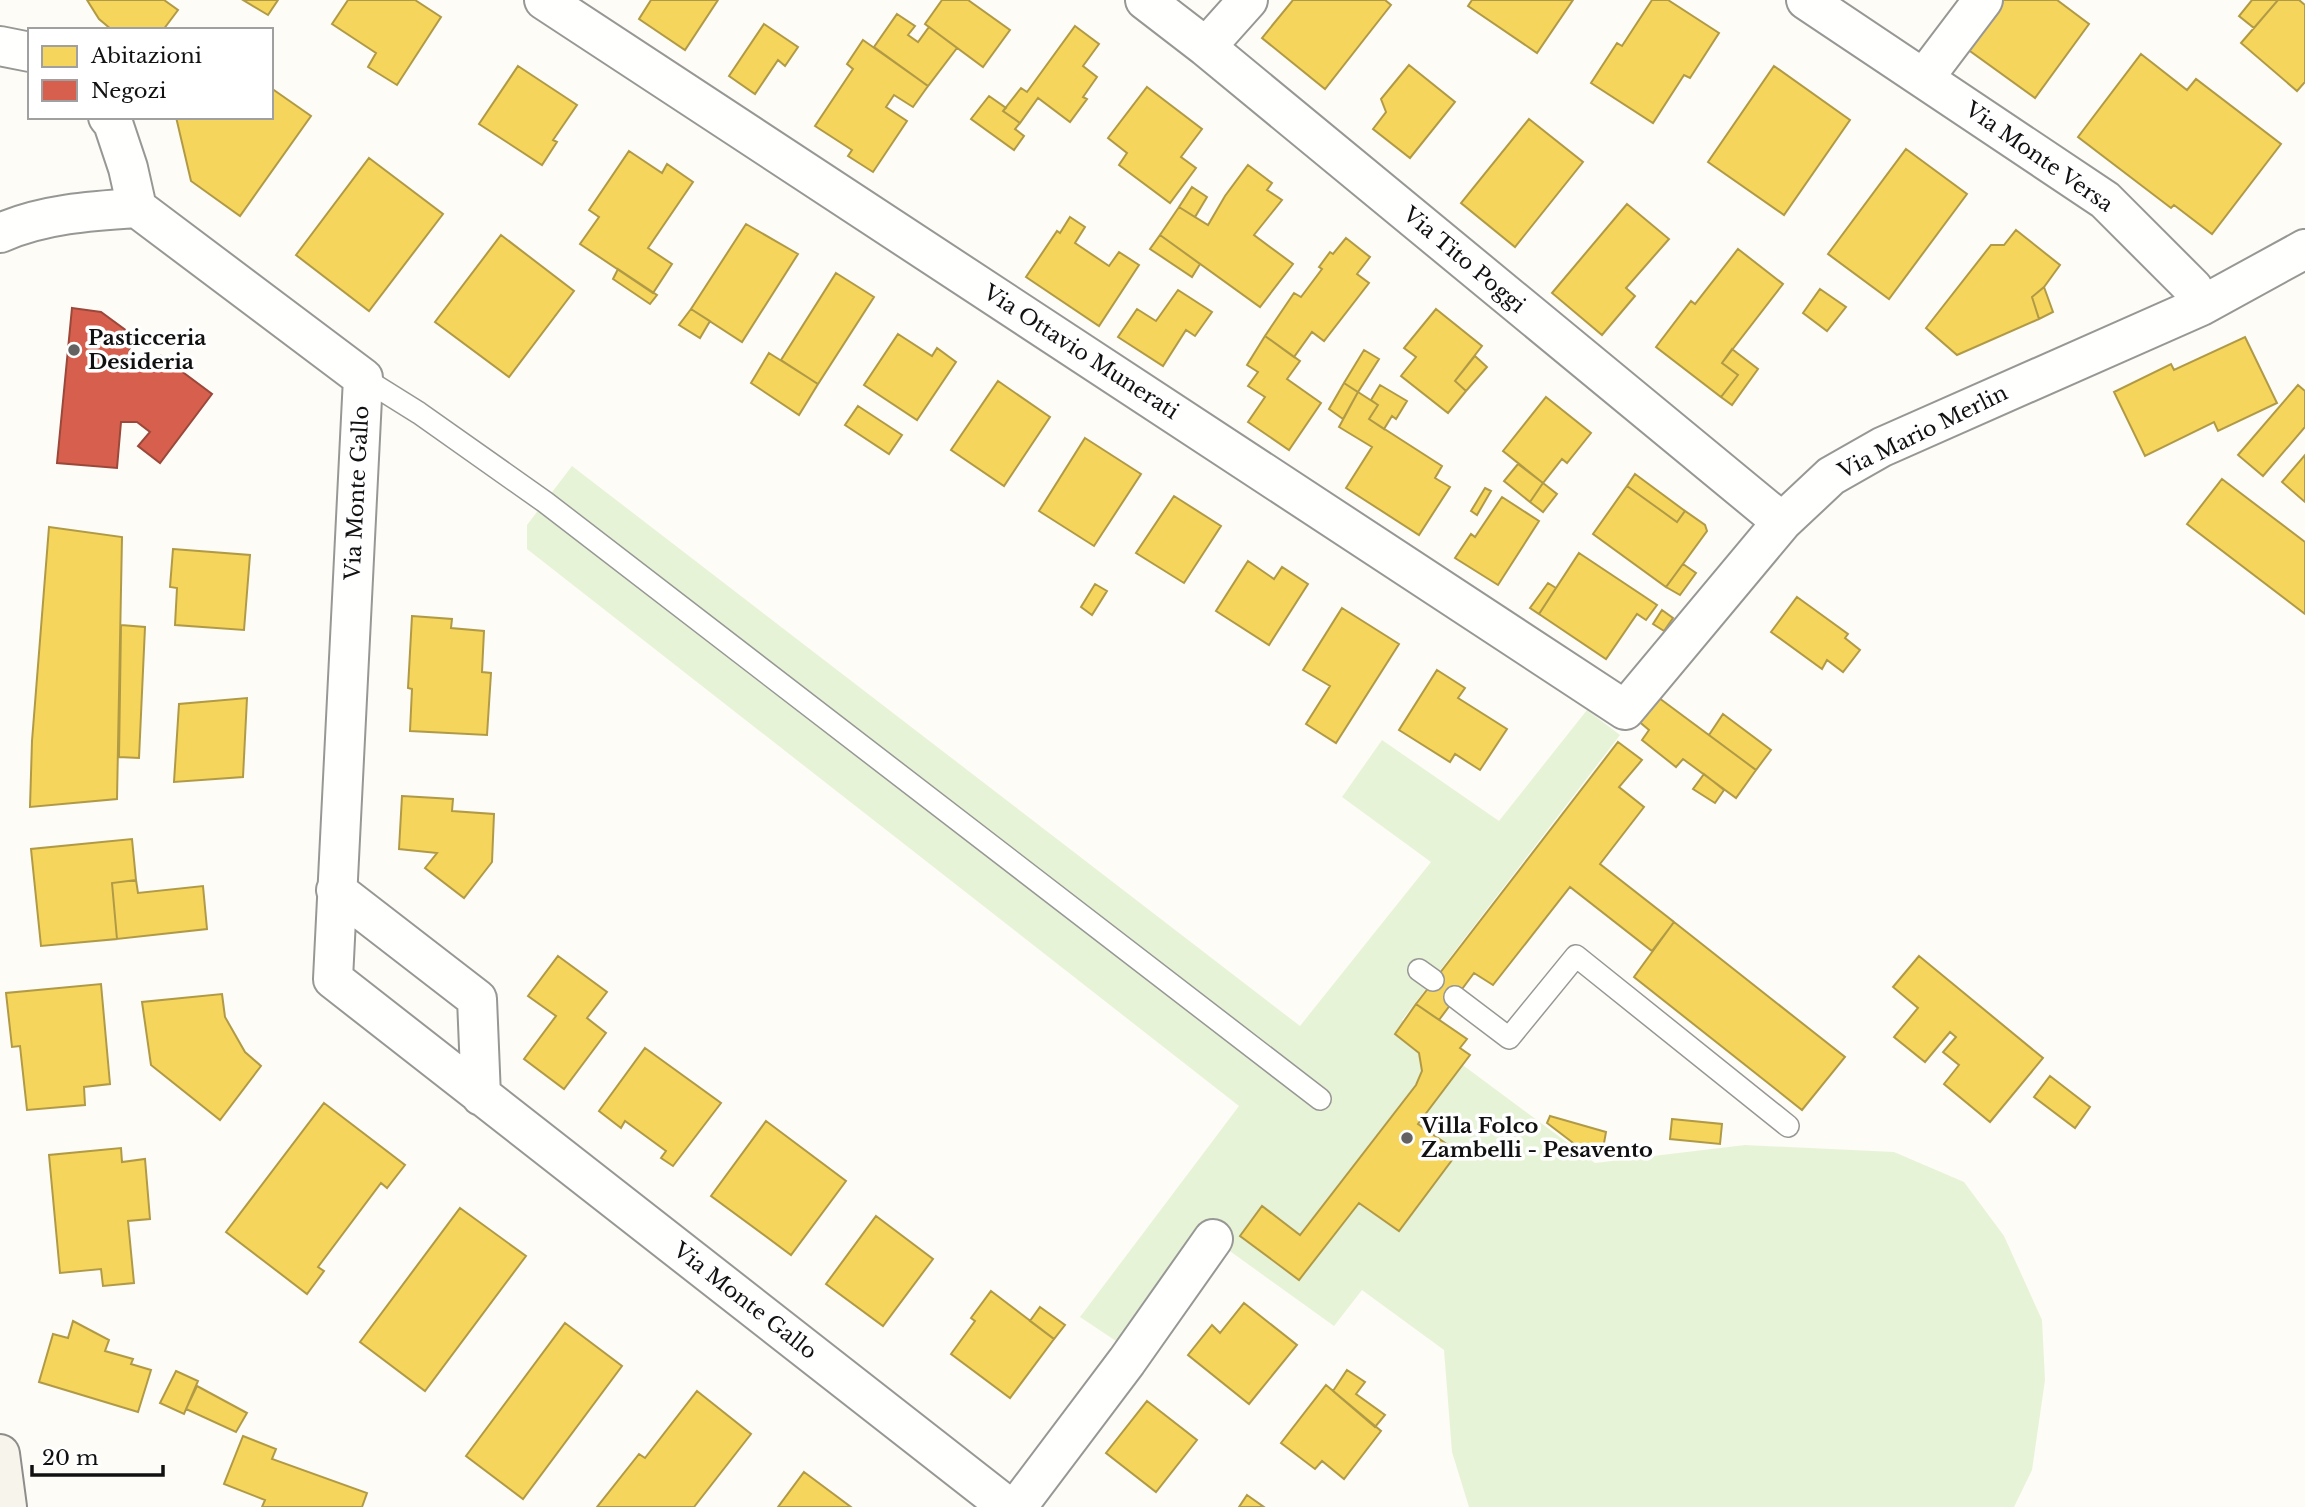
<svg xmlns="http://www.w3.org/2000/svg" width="2305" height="1507" viewBox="0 0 2305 1507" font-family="'Libre Baskerville',serif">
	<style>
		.green { fill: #e7f3d7 }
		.homes { fill: #f6d55c; stroke: #b19a46; stroke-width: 2 }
		.shops { fill: #d6604d; stroke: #9b483b; stroke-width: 2 }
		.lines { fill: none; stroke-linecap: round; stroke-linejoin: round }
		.service-casing { stroke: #979795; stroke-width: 24 }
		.minor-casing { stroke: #979795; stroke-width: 42 }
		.secondary-casing { stroke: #8e8d8b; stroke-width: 42 }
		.service { stroke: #fffffe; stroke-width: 21 }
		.minor { stroke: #fffffe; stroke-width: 38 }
		.secondary { stroke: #f6f4eb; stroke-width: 38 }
		.poi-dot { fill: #646362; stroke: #fff; stroke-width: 2.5 }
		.labels { text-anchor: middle; stroke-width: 7; stroke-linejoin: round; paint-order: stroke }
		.street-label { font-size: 21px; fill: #111; stroke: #fff }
		.poi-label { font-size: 21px; font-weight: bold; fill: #111; stroke: #fff; text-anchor: start }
	</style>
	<rect width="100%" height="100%" fill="#fdfcf7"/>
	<!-- green -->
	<path class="green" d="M572,466L1300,1026L1431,862L1342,797L1382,740L1499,821L1587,710L1620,735L1402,1020L1595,1163L1745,1145L1894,1152L1964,1182L2004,1236L2042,1320L2045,1380L2032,1470L2014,1507H1469L1452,1452L1444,1350L1362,1290L1334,1326L1202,1231L1119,1343L1080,1317L1239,1106L527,549V525Z"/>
	<!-- homes -->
	<path class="homes" d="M87,0H164L178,10L163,30H112L99,19Z
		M243,0H278L268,15Z
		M348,0H415L441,17L397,85L368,67L376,53L332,24Z
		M651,0H718L685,50L639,19Z
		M942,0H968L1010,30L983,67L925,24Z
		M1293,0H1385L1391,5L1325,89L1262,38Z
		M1472,0H1573L1537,53L1468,6Z
		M1652,0H1668L1719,33L1690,78L1684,75L1653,123L1591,83L1617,43L1622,46Z
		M1997,0H2057L2089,24L2035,98L1963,46Z
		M2252,0H2278L2254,28L2239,16Z
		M2278,0H2299L2305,5V82L2297,91L2241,43Z
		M897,14L915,26L908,35L918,42L929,27L957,48L928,86L874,47Z
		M764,24L798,47L785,66L778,60L755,94L729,76Z
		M1075,26L1099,44L1083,66L1097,77L1083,97L1087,99L1070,122L1038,98L1020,123L1003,111L1021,88L1027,92Z
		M863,40L928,86L913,107L894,95L886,107L907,121L873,172L848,156L852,150L815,126L853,69L847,64Z
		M2141,54L2187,90L2196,79L2281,144L2212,234L2174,205L2171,208L2078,137Z
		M1409,65L1455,102L1410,158L1373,129L1386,112L1381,99Z
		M518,66L577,105L553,140L557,142L542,165L479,124Z
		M1774,66L1850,120L1784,215L1708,162Z
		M1147,87L1202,129L1181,157L1196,168L1170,203L1119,165L1127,153L1108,138Z
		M271,88L311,116L240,216L191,181L176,117H271Z
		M989,96L1006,108L1003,111L1020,123L1015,129L1024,136L1014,150L971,119Z
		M1529,119L1583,162L1515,247L1461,203Z
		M1906,149L1967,194L1889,299L1828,254Z
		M629,151L662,173L667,164L693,182L648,248L672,264L653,293L580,244L599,217L589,210Z
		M369,158L443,214L369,311L296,255Z
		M1248,165L1272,183L1267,190L1282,200L1254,235L1293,264L1260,307L1160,235L1179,207L1208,225L1225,196Z
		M1192,187L1207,197L1195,217L1179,207Z
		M1627,204L1669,239L1626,288L1635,296L1602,335L1552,293Z
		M1070,217L1085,227L1075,243L1109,266L1119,252L1139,265L1099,326L1026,277L1057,231L1060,233Z
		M746,224L798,254L742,342L691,309Z
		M2016,230L2060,265L2044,287L2032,297L2039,319L1957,355L1926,328L1991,245H2004Z
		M501,235L574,291L509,377L435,322Z
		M1160,235L1200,264L1192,277L1150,249Z
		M1346,238L1370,257L1357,274L1369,283L1324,341L1312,332L1294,357L1265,336L1294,293L1301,297L1322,269L1319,267L1330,252L1333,254Z
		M1738,249L1783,284L1722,363L1738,375L1721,397L1656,347L1691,301L1695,304Z
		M618,269L657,295L650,304L613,279Z
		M836,273L874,297L818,384L781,360Z
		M2044,287L2053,312L2039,319L2032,297Z
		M1820,289L1846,307L1827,331L1803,313Z
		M1178,290L1212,312L1195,336L1186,330L1163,366L1118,337L1137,309L1156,321Z
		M691,309L710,321L700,338L679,325Z
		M1436,309L1482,346L1455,381L1466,391L1448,413L1401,376L1416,357L1404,348Z
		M898,334L932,356L937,348L956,362L917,420L864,385Z
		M1265,336L1300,361L1287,379L1321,403L1289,450L1248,422L1265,397L1248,386L1258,372L1247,365Z
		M2245,337L2277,403L2218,431L2214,422L2145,456L2114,392L2171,364L2174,370Z
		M1732,349L1758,369L1732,405L1721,397L1738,375L1722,363Z
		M1364,350L1379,359L1358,392L1344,383Z
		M769,353L818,384L799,415L751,383Z
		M1475,356L1487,367L1466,391L1455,381Z
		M998,381L1050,417L1004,486L951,450Z
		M1344,383L1358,392L1343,419L1329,409Z
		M1380,385L1407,401L1396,419L1392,416L1384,429L1369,419L1378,405L1371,400Z
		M2298,385L2305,391V427L2263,476L2238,455Z
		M1358,392L1378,405L1369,419L1442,466L1435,478L1450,487L1419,535L1346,488L1372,447L1339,427Z
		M1546,397L1591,433L1567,463L1562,459L1543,483L1503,451Z
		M858,406L902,435L889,454L845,425Z
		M1085,438L1141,474L1094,546L1039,511Z
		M2305,455V502L2282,482Z
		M1518,464L1543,483L1530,502L1504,481Z
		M1635,474L1685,511L1677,522L1627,486Z
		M2222,479L2305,542V614L2187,524Z
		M1543,483L1557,494L1543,512L1530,502Z
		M1627,486L1677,522L1685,511L1705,525L1707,531L1666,587L1593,534Z
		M1485,488L1491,491L1477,515L1471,511Z
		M1174,496L1221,526L1184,583L1136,553Z
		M1502,497L1539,521L1498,585L1455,558L1471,534L1475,537Z
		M49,527L122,537L117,799L30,807L32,741Z
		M173,549L250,555L244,630L175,625L177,588L170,587Z
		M1579,553L1657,605L1646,620L1637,614L1606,659L1539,614Z
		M1248,561L1274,579L1282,567L1308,584L1269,645L1216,611Z
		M1683,564L1696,573L1680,595L1666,587Z
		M1548,583L1556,588L1539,614L1530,608Z
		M1095,584L1107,591L1092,615L1081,607Z
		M1797,597L1848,634L1845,638L1860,650L1843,672L1827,660L1822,669L1771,632Z
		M1342,608L1399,644L1336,743L1306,724L1330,686L1303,670Z
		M1662,610L1673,618L1664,631L1653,624Z
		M412,616L452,619L451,628L484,631L482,672L491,673L487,735L410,731L412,689L408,688Z
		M121,625L145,627L139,758L119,757Z
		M1437,670L1465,688L1458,698L1507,729L1480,770L1455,754L1450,762L1399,730Z
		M1655,695L1756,770L1736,798L1683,759L1676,767L1642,740L1649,730L1636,719Z
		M247,698L243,777L174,782L179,704Z
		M1723,714L1771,750L1756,770L1709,735Z
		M1618,742L1642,760L1619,787L1644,807L1600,864L1674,922L1652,951L1570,887L1493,985L1474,973L1439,1020L1416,1004Z
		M1704,774L1724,790L1715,803L1693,789Z
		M402,796L453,799L452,811L494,814L492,862L464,898L425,868L437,853L399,849Z
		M132,839L136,880L112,883L117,939L41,946L31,849Z
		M136,880L138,893L203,886L207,929L117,939L112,883Z
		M1674,922L1845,1057L1802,1110L1634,977Z
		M558,956L607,992L587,1018L606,1033L564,1089L524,1059L556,1016L528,996Z
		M1919,956L2043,1058L1990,1122L1944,1084L1959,1065L1943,1052L1956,1037L1950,1032L1925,1062L1894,1037L1918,1008L1893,987Z
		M101,984L110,1084L84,1087L85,1105L27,1110L20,1046L12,1047L6,993Z
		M222,994L225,1017L245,1052L261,1066L220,1120L151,1065L142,1002Z
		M1416,1004L1467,1039L1460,1048L1470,1055L1418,1124L1458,1152L1399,1231L1359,1203L1299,1280L1240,1236L1262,1206L1300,1235L1416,1085L1422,1071L1419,1053L1395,1034Z
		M645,1048L721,1103L673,1166L661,1158L666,1151L625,1121L621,1128L599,1111Z
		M2050,1076L2090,1107L2075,1128L2034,1097Z
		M324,1103L405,1165L387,1188L381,1183L318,1267L324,1271L307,1294L226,1232Z
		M1550,1116L1606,1132L1602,1154L1589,1155L1547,1123Z
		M1672,1119L1722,1124L1720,1144L1670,1139Z
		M766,1121L846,1181L791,1255L711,1196Z
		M121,1148L122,1162L145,1159L150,1219L128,1221L134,1283L103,1286L101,1269L60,1273L49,1155Z
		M460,1208L526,1256L425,1391L360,1342Z
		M876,1216L933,1259L883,1326L826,1284Z
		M991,1291L1054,1339L1010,1398L951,1354L975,1321L971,1318Z
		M1244,1303L1297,1345L1249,1404L1188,1355L1212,1325L1220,1333Z
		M1040,1307L1065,1325L1054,1339L1030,1321Z
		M73,1321L109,1340L105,1351L133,1359L131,1364L151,1370L138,1412L39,1382L53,1334L68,1338Z
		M565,1323L622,1366L523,1499L466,1456Z
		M1347,1370L1365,1382L1356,1394L1385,1415L1375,1427L1333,1391Z
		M176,1371L198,1381L184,1414L160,1403Z
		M1326,1385L1381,1431L1344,1479L1322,1461L1315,1469L1281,1443Z
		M197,1386L247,1413L236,1432L186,1409Z
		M697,1391L751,1434L694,1507H597L639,1454L645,1458Z
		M1147,1401L1197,1440L1156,1492L1106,1453Z
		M243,1436L276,1449L272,1459L367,1493L362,1507H262L265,1500L224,1484Z
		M804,1472L851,1507H778Z
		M1247,1495L1264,1507H1239Z"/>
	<!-- shops -->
	<path class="shops" d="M72,308L101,312L131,334L129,360L156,363L161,356L212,394L160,463L138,446L150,432L137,422H121L117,468L57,463Z"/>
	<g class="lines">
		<defs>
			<path id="service" d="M363,378L419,413L545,502L1320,1099
				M1419,970L1433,980
				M1455,997L1509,1038L1576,956L1788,1126"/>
			<path id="minor" d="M544,0L1625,710L1782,522L1831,476L1882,447L2201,306L2305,249
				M1145,0L1206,47L1782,522
				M1806,0L2105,200L2193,288L2201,306
				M0,46L30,52
				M1206,47L1248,0
				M1924,78L1983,0
				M137,208L363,378L333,979L1008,1507
				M0,233C43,214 90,211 137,208L128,168L113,123L108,117
				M336,890L477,999L481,1096
				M1017,1507L1127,1361L1213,1239"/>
			<path id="secondary" d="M0,1454L7,1507"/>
		</defs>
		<!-- service casing -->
		<use href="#service" class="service-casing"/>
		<!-- minor casing -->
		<use href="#minor" class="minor-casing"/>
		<!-- secondary casing -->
		<use href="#secondary" class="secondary-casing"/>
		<!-- service -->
		<use href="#service" class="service"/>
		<!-- minor -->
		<use href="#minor" class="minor"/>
		<!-- secondary -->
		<use href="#secondary" class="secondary"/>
	</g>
	<!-- markers -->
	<g class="poi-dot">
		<circle cx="74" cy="350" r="7"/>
		<circle cx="1407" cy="1138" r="7"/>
	</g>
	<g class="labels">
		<!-- street labels -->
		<g class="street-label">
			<text transform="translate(2039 157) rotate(35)" y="7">Via Monte Versa</text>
			<text transform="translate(1464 260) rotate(40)" y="7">Via Tito Poggi</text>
			<text transform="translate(1081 352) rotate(33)" y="7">Via Ottavio Munerati</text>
			<text transform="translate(1923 432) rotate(-26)" y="7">Via Mario Merlin</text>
			<text transform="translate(357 493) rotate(-87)" y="7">Via Monte Gallo</text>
			<text transform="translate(745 1301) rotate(38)" y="7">Via Monte Gallo</text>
		</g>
		<!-- poi labels -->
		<g class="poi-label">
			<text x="88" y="345">Pasticceria<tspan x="88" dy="24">Desideria</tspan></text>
			<text x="1421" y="1133">Villa Folco<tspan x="1421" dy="24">Zambelli - Pesavento</tspan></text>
		</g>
	</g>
	<!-- legend -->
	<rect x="28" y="28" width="245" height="91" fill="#ffffff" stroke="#a0a0a0" stroke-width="2"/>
	<rect x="42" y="46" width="35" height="21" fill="#f6d55c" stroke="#a0a0a0" stroke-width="2"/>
	<text x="91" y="63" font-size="21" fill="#111111">Abitazioni</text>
	<rect x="42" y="80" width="35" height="21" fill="#d6604d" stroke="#a0a0a0" stroke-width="2"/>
	<text x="91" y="98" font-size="21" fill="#111111">Negozi</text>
	<!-- scale -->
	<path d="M32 1465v10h131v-10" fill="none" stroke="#111111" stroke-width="3.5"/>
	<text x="42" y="1465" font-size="21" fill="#111111" stroke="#ffffff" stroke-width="5" paint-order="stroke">20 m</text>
</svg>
